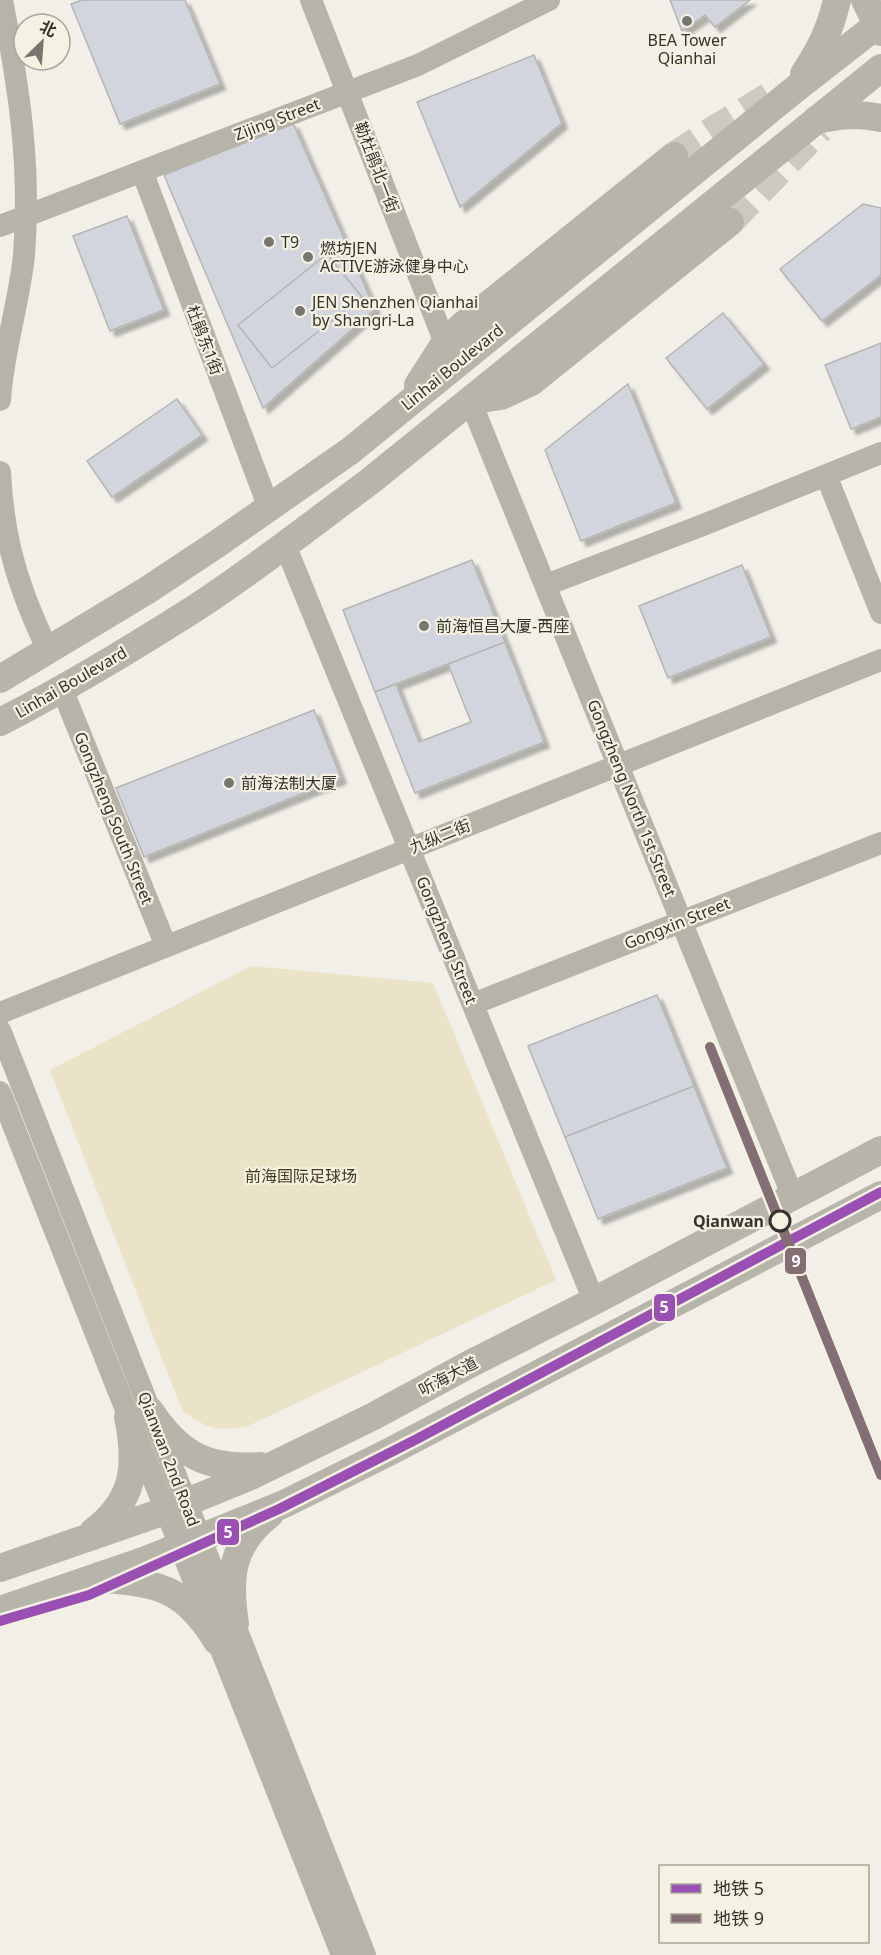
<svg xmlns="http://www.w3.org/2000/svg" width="881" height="1955" viewBox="0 0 881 1955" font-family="'Noto Sans','Noto Sans SC',sans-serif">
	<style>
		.green { fill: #eae3c7 }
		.building { fill: #d3d5de; stroke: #b5b5b3; stroke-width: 1.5; filter: url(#shadow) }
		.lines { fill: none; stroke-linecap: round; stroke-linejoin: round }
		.major-tunnel { stroke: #cbc9c2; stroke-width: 28; stroke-dasharray: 28 14; stroke-linecap: butt }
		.minor { stroke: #b6b4a9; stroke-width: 22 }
		.major { stroke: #b7b4a9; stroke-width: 28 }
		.metro-1-casing { stroke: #f5f2e3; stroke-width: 15 }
		.metro-2-casing { stroke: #f5f2e3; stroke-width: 15 }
		.metro-1 { stroke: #9950b2; stroke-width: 10 }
		.metro-2 { stroke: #846e74; stroke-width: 10 }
		.poi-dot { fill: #76756e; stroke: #f5f2e3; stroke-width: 2 }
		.stop-dot { fill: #f5f2e3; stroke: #34332d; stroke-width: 3 }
		.labels { text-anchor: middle; stroke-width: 4.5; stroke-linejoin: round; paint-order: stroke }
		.poi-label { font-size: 16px; fill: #34332d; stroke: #f5f2e3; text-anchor: start }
		.street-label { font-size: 16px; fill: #34332d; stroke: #f5f2e3 }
		.park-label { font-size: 16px; fill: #423a1a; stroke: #f5f2e3 }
		.stop-label { font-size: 16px; font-weight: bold; fill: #34332d; stroke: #f5f2e3; text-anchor: end }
		.line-badge { stroke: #f5f2e3; stroke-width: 2 }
		.badge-label { font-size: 16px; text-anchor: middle; font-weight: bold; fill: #fff }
	</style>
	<defs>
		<filter id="shadow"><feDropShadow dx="5.5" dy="5.5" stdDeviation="1.5" flood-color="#0004"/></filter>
	</defs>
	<rect width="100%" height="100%" fill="#f1efe7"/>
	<!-- green -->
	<path class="green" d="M251,966L433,983L556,1280L248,1426C216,1432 207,1429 182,1410L50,1070Z"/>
	<!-- building -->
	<path class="building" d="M82,0H185L220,84L120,124L71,4Z
		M670,0H750L715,27L705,15L682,31Z
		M534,55L562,123L460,207L417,102Z
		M293,123L375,309L263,408L164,175Z
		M863,204L881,208V275L822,321L780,269Z
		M127,216L164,310L110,331L73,236Z
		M327,254L362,297L272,368L238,325Z
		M723,313L764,364L707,409L666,358Z
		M881,343V417L851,429L825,365Z
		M628,384L676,503L581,541L545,450Z
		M177,399L202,435L112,497L87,461Z
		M472,560L505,642L375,692L343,610Z
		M742,565L771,637L668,678L639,606Z
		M505,642L544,742L415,793L375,692L396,684L419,742L471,722L448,664Z
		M314,710L341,778L144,857L116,788Z
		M657,995L694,1086L565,1137L528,1046Z
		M694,1086L727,1168L598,1219L565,1137Z"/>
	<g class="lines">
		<!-- major-tunnel -->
		<path class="major-tunnel" d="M674,156L710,132L781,89
			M730,222L820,129"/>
		<!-- minor -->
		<path class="minor" d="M311,0L445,343
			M142,171L269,508
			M0,226L418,65L549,0
			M0,400C3,351 19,304 24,255C31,165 19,88 2,0
			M470,400L793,1197
			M0,472C2,512 9,554 23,591C30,612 40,632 48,652
			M826,475L881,613
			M285,545L594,1301
			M546,585L703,525L881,453
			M62,689L166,946
			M473,1004L881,843
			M0,1013L881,660
			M0,1030L365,1955
			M0,1092L342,1955"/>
		<!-- major -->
		<path class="major" d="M865,0L881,32
			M804,74C821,48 830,30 837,0
			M816,120C839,115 858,113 881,118
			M418,385L445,343L462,326L674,156
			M474,400L501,396L531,382L730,222
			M0,679L146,591L214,546L350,451L794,90L881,22
			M0,722C67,688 131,649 194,609C254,570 311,525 369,482L881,68
			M150,1411C179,1455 208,1470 260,1466
			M93,1532C135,1500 138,1466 128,1417
			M0,1568L165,1511L253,1475L372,1417L468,1365L594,1301L881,1150
			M103,1579C161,1583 186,1590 217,1641
			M0,1610L146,1560L284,1504L389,1452L881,1195
			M235,1624C228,1578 230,1545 270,1514"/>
		<defs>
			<path id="metro-1" d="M0,1621L89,1595L279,1509L415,1440L881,1192"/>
			<path id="metro-2" d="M710,1047L881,1475"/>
		</defs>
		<!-- metro-1 casing -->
		<use href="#metro-1" class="metro-1-casing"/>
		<!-- metro-2 casing -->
		<use href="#metro-2" class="metro-2-casing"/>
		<!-- metro-1 -->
		<use href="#metro-1" class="metro-1"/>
		<!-- metro-2 -->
		<use href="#metro-2" class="metro-2"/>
	</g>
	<!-- markers -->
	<g class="poi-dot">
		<circle cx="687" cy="21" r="6"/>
		<circle cx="269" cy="242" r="6"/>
		<circle cx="308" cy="257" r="6"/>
		<circle cx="300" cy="311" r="6"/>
		<circle cx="424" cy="626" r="6"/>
		<circle cx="229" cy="783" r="6"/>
	</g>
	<circle class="stop-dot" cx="780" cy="1221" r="10"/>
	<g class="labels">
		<!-- poi labels -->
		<g class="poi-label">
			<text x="687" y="46" text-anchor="middle">BEA Tower<tspan x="687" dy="18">Qianhai</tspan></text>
			<text x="281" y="248">T9</text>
			<text x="320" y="254">燃坊JEN<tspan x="320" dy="18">ACTIVE游泳健身中心</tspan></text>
			<text x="312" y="308">JEN Shenzhen Qianhai<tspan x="312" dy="18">by Shangri-La</tspan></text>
			<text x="436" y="632">前海恒昌大厦-西座</text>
			<text x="241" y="789">前海法制大厦</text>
		</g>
		<!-- street labels -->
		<g class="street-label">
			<text transform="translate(277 119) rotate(-21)" y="6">Zijing Street</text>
			<text transform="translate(377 167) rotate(69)" y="6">勒杜鹃北一街</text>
			<text transform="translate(205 340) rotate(69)" y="6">杜鹃东1街</text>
			<text transform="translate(452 367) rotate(-39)" y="6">Linhai Boulevard</text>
			<text transform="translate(71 682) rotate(-30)" y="6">Linhai Boulevard</text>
			<text transform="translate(632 798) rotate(68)" y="6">Gongzheng North 1st Street</text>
			<text transform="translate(114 818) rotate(68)" y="6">Gongzheng South Street</text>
			<text transform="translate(440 836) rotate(-22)" y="6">九纵二街</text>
			<text transform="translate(677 923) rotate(-22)" y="6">Gongxin Street</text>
			<text transform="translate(447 940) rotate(68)" y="6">Gongzheng Street</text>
			<text transform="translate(448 1376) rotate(-28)" y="6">听海大道</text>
			<text transform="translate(169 1459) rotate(69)" y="6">Qianwan 2nd Road</text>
		</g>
		<!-- park labels -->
		<g class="park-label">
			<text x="301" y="1182">前海国际足球场</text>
		</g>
		<!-- stop labels -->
		<g class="stop-label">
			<text x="764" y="1227">Qianwan</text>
		</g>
	</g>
	<g class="line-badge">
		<rect x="784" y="1247" width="23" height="28" rx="6" fill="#846e74"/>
		<rect x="653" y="1293" width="23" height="29" rx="6" fill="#9950b2"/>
		<rect x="216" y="1518" width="24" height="28" rx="6" fill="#9950b2"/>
	</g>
	<g class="badge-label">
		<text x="796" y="1267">9</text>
		<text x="664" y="1313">5</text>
		<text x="228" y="1538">5</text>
	</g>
	<!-- legend -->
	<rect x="659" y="1865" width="210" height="78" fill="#f5f2e3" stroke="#a8a69a" stroke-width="1.5"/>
	<rect x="671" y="1884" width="30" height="9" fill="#9950b2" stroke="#a8a69a" stroke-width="1.5"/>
	<text x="713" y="1895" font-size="18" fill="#34332d">地铁 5</text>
	<rect x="671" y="1914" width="30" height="9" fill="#846e74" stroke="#a8a69a" stroke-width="1.5"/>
	<text x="713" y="1925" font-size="18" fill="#34332d">地铁 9</text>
	<!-- north arrow -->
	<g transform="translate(42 42) rotate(25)"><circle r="28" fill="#f5f2e3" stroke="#a8a69a" stroke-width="1.5"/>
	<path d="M0-4.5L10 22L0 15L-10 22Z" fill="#76756e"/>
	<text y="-9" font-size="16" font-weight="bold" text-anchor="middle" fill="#34332d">北</text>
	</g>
</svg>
